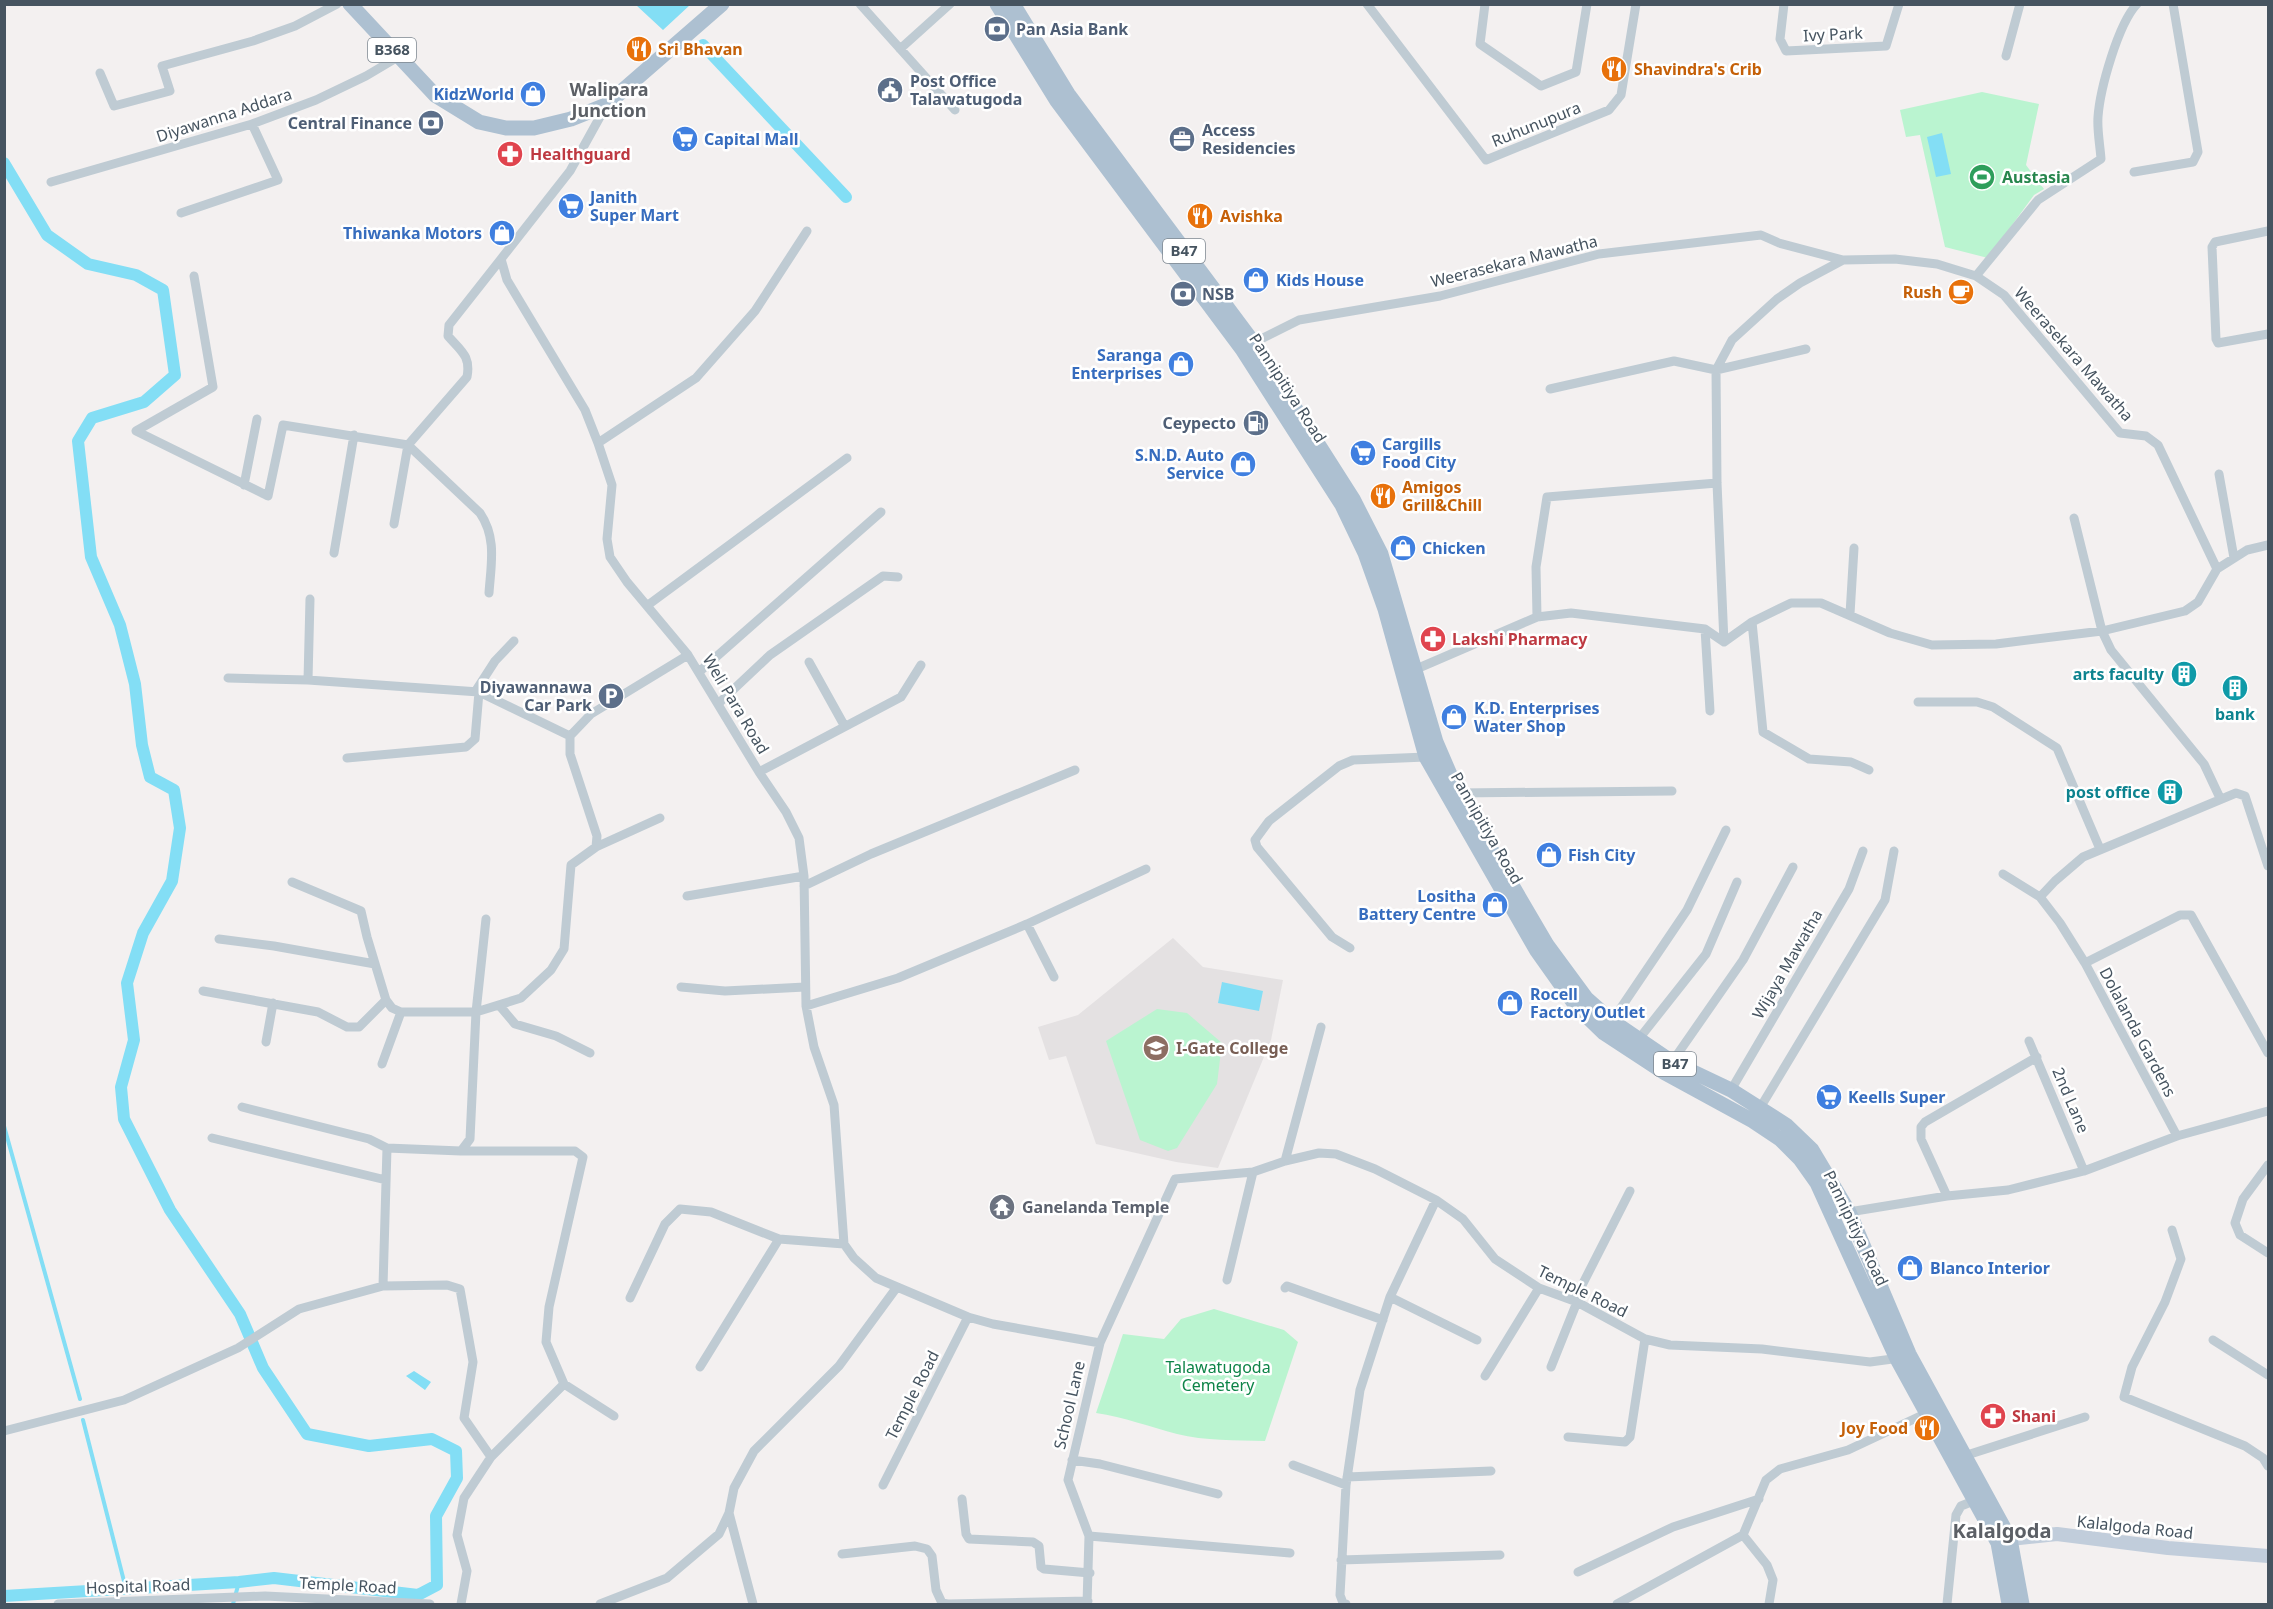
<svg xmlns="http://www.w3.org/2000/svg" width="2273" height="1609" viewBox="0 0 2273 1609" font-family="'Noto Sans',sans-serif">
	<style>
		.education { fill: #e4e1e2 }
		.green { fill: #baf4d0 }
		.water { fill: #83def5 }
		.lines { fill: none; stroke-linecap: round; stroke-linejoin: round }
		.stream { stroke: #83def5; stroke-width: 4 }
		.canal { stroke: #83def5; stroke-width: 12 }
		.street { stroke: #bfcbd3; stroke-width: 9 }
		.secondary { stroke: #c1cddb; stroke-width: 14 }
		.primary { stroke: #adc0d1; stroke-width: 15 }
		.labels { text-anchor: middle; stroke-width: 5; stroke-linejoin: round; paint-order: stroke }
		.shield { fill: #fff; stroke: #7e8790; stroke-width: 1.5 }
		.shield-label { font-size: 15px; font-weight: bold; fill: #465460 }
		.service-label { font-size: 16px; font-weight: bold; fill: #4e5e75; stroke: #fff; text-anchor: start }
		.street-label { font-size: 16px; fill: #465460; stroke: #fff }
		.food-label { font-size: 16px; font-weight: bold; fill: #c56008; stroke: #fff; text-anchor: start }
		.shop-label { font-size: 16px; font-weight: bold; fill: #366cbe; stroke: #fff; text-anchor: start }
		.health-label { font-size: 16px; font-weight: bold; fill: #be3a42; stroke: #fff; text-anchor: start }
		.leisure-label { font-size: 16px; font-weight: bold; fill: #27864d; stroke: #fff; text-anchor: start }
		.culture-label { font-size: 16px; font-weight: bold; fill: #0d838f; stroke: #fff; text-anchor: end }
		.education-label { font-size: 16px; font-weight: bold; fill: #785e54; stroke: #fff; text-anchor: start }
		.worship-label { font-size: 16px; font-weight: bold; fill: #5b616d; stroke: #fff; text-anchor: start }
		.park-label { font-size: 16px; fill: #0e8448; stroke: #fff }
		.neighbourhood-label { font-size: 18px; font-weight: bold; fill: #5c6066; stroke: #fff }
		.quarter-label { font-size: 20px; font-weight: bold; fill: #5c6066; stroke: #fff }
	</style>
	<rect width="100%" height="100%" fill="#f3f0f0"/>
	<!-- education -->
	<path class="education" d="M1173,938L1203,967L1283,980L1271,1040L1218,1168L1176,1162L1096,1144L1066,1056L1049,1060L1038,1027L1078,1015Z"/>
	<!-- green -->
	<path class="green" d="M1982,92L2039,104L2026,165L2044,189L2034,195L1988,258L1945,247L1920,135L1906,137L1900,110Z
		M1157,1009L1187,1013L1222,1043L1217,1084L1177,1148L1168,1151L1140,1140L1106,1041Z
		M1214,1309L1284,1330L1298,1342L1265,1441C1236,1440 1205,1441 1177,1434C1150,1427 1124,1417 1096,1413L1123,1334L1164,1339L1181,1319Z"/>
	<!-- water -->
	<path class="water" d="M636,5H690L663,30Z
		M1942,133L1951,174L1936,177L1927,137Z
		M1222,982L1263,991L1259,1011L1218,1003Z
		M414,1371L431,1382L425,1390L406,1376Z"/>
	<g class="lines">
		<!-- stream -->
		<path class="stream" d="M4,1126L80,1399
			M83,1420L126,1589
			M233,1604L239,1582"/>
		<!-- canal -->
		<path class="canal" d="M703,45L846,197
			M4,163L47,235L88,264L136,275L163,290L175,375L144,402L92,418L78,441L91,557L120,625L135,684L142,745L150,777L174,790L180,828L172,881L143,933L127,983L134,1040L121,1087L124,1119L170,1210L240,1314L263,1368L307,1434L369,1446L432,1439L456,1451L457,1478L436,1516L437,1585L418,1595L274,1578L239,1582L4,1596"/>
		<!-- street -->
		<path class="street" d="M860,4L955,110
			M1367,4L1486,160L1609,110L1621,95L1636,4
			M1485,4L1480,44L1541,86L1576,72L1587,4
			M1784,4L1780,39L1786,51L1886,46L1899,4
			M900,49L950,4
			M2006,56L2020,4
			M100,73L114,106L170,91L162,66L253,41L295,26L337,4
			M606,106L570,171L501,259L507,280L585,410L598,443L612,485L607,539L610,557L627,582L688,655L759,772L786,812L799,838L804,876L806,1006L814,1047L834,1105L844,1244L854,1258L876,1278L968,1317L993,1324L1100,1343L1068,1480L1089,1536L1087,1604
			M2134,172L2193,162L2198,152L2173,4
			M51,182L252,124L316,100L366,76L398,57
			M181,213L278,180L252,124
			M2268,231L2215,242L2212,247L2216,339L2218,343L2268,334
			M194,276L213,387L136,431L268,496L283,425L408,445L480,513C497,538 491,564 489,593
			M1976,276L2038,200L2101,159C2100,145 2097,130 2098,117C2100,89 2118,24 2137,4
			M1249,345L1299,320L1440,296L1599,254L1761,235L1779,243L1843,260L1895,259L1937,264L1976,276L2004,295L2120,433L2146,436L2158,445L2217,569
			M1550,389L1674,361L1716,370L1806,349
			M598,443L696,378L755,311L807,231
			M2219,474L2234,558
			M244,485L257,419
			M2074,518L2102,631L2111,650L2204,764L2220,798
			M394,524L408,445L467,377C471,356 461,351 448,336L449,325L501,259
			M334,553L354,435
			M648,605L847,458
			M1850,614L1854,548
			M1537,617L1536,567L1547,497L1717,483
			M1752,622L1763,732L1809,759L1851,762L1869,770
			M1705,629L1710,711
			M1724,642L1717,483L1716,370L1732,340L1777,299L1800,283L1843,260
			M809,662L844,725
			M1414,670L1537,617L1571,613L1705,629L1724,642L1752,622L1791,603H1821L1890,633L1932,645L1996,644L2102,631L2185,611L2198,602L2217,569L2247,550L2268,545
			M699,672L881,512
			M228,678L308,680L479,692L570,736
			M308,680L310,599
			M475,692L495,661L514,641
			M1918,702H1977L1993,707L2057,748L2100,849
			M718,704L770,655L883,576L898,577
			M347,758L466,747L475,739L479,692
			M759,772L901,697L921,665
			M1458,793L1672,791
			M596,847L660,818
			M2003,874L2040,897L2060,923L2085,963
			M292,882L361,911L367,937L386,1000L392,1008L401,1012H476L486,919
			M804,886L871,854L1075,770
			M687,896L804,876
			M2040,897L2055,881L2083,857L2236,793L2245,796L2268,866
			M1027,924L1054,977
			M219,939L274,946L375,964
			M1350,948L1332,937L1257,847L1255,840L1269,821L1339,766L1353,760L1426,757
			M681,987L725,991L805,987
			M203,991L318,1012L347,1027H359L386,1000
			M499,1005L515,1024L556,1036L590,1053
			M806,1006L898,978L1027,924L1146,869
			M1612,1021L1687,910L1726,830
			M1638,1040L1706,954L1737,882
			M2029,1041L2084,1171
			M266,1042L273,1003
			M1672,1062L1743,960L1793,867
			M382,1064L401,1012
			M1731,1090L1849,889L1863,851
			M242,1107L369,1139L387,1148L461,1151L470,1139L476,1012L521,998L551,970L564,949L571,865L596,847L597,836L570,754V736L591,714L688,655
			M1760,1108L1885,900L1894,851
			M2177,1136L2085,963L2180,915H2191L2268,1053
			M212,1138L386,1180
			M461,1151H575L583,1157L549,1307L546,1342L564,1384L614,1416
			M1285,1161L1321,1027
			M2268,1165L2243,1199L2235,1223L2240,1235L2268,1253
			M1947,1196L1921,1139V1127L1925,1122L2037,1057
			M1849,1212L1947,1196L2008,1190L2084,1171L2177,1136L2268,1111
			M2172,1230L2181,1259L2165,1302L2132,1367L2124,1397L2245,1446L2263,1458L2268,1466
			M1227,1280L1253,1172
			M383,1286L387,1148
			M1285,1288L1287,1286L1383,1320
			M1390,1297L1477,1340
			M630,1298L665,1224L680,1209L711,1212L779,1239L844,1244
			M1574,1301L1630,1191
			M2213,1340L2268,1375
			M1100,1343L1175,1179L1253,1172L1285,1161L1319,1153L1336,1154L1375,1169L1436,1200L1463,1219L1495,1259L1539,1288L1577,1302L1645,1339L1670,1345L1762,1349L1870,1362L1900,1358
			M700,1367L779,1239
			M1551,1367L1577,1302
			M1485,1376L1539,1288
			M4,1431L124,1400L238,1348L299,1309L383,1286L447,1285L460,1289L473,1362L464,1418L491,1457
			M1568,1437L1625,1442L1630,1437L1645,1339
			M1964,1456L2085,1417
			M1072,1460L1100,1464L1218,1494
			M1293,1465L1346,1485
			M1347,1477L1491,1471
			M883,1485L968,1317
			M962,1499L966,1534L969,1539L1033,1542L1039,1546L1041,1567L1044,1569L1090,1573
			M729,1513L753,1604
			M1743,1535L1766,1480L1780,1469L1848,1450L1929,1412
			M1743,1535L1767,1565L1773,1580L1769,1604
			M1089,1536L1290,1553
			M842,1554L915,1546L927,1549L932,1556L936,1590L942,1603L948,1604L1088,1601
			M1341,1560L1500,1555
			M1578,1572L1673,1527L1759,1499
			M58,1604L265,1596L430,1604
			M461,1604L467,1571L457,1535L464,1498L491,1457L564,1384
			M600,1604L667,1578L719,1534L729,1513L734,1488L754,1451L839,1366L897,1287
			M1346,1604L1343,1603L1340,1595L1346,1485L1360,1390L1390,1297L1436,1200
			M1617,1604L1743,1535
			M1947,1604L1956,1515L1961,1506L1976,1500"/>
		<!-- secondary -->
		<path class="secondary" d="M2000,1542L2010,1539L2057,1534L2168,1548L2268,1556"/>
		<!-- primary -->
		<path class="primary" d="M350,4L435,95L479,122L506,128H534L571,119L606,105L722,4
			M997,4L1057,101L1242,349L1342,505L1365,553L1385,609L1426,757L1537,951L1576,1006L1604,1033L1665,1073L1753,1121L1780,1139L1800,1159L1817,1183L1897,1359L1998,1543L2009,1604
			M1013,4L1068,94L1253,342L1353,499L1381,554L1436,742L1458,793L1547,945L1586,998L1612,1021L1672,1062L1731,1090L1786,1125L1812,1150L1849,1212L1909,1354L2010,1539L2022,1604"/>
	</g>
	<!-- icons -->
	<defs>
		<symbol id="bank-disc" viewBox="-11 -11 22 22"><circle r="9.5" fill="#5c6f8a" stroke="#fff"/><path d="M-6-4H6V4H-6ZM0-2.3a2.3 2.3 0 1 0 0 4.6a2.3 2.3 0 1 0 0-4.6Z" fill="#fff"/></symbol>
		<symbol id="restaurant-disc" viewBox="-11 -11 22 22"><circle r="9.5" fill="#e8710a" stroke="#fff"/><path d="M-5-6h1v4h1v-4h1v4h1v-4h1v5L-1.5 .5V6h-2V.5L-5-1ZM5-6V6H3V1.5H1.5Q1.5-4 5-6Z" fill="#fff"/></symbol>
		<symbol id="civic-disc" viewBox="-11 -11 22 22"><circle r="9.5" fill="#5c6f8a" stroke="#fff"/><path d="M-.6-6.5H3V-4.5H.6V-3L4-1V1h2V6H-6V1h2V-1L-.6-3ZM-1.2 2.5V6h2.4V2.5Z" fill="#fff"/></symbol>
		<symbol id="shop-disc" viewBox="-11 -11 22 22"><circle r="9.5" fill="#3f7fe0" stroke="#fff"/><path d="M-5-2.5h2.3a2.7 3.5 0 0 1 5.4 0H5L5.5 6h-11ZM-1.5-2.5h3a1.5 2.3 0 0 0-3 0Z" fill="#fff"/></symbol>
		<symbol id="supermarket-disc" viewBox="-11 -11 22 22"><circle r="9.5" fill="#3f7fe0" stroke="#fff"/><path d="M-6-5.5h2.5l.6 2H6L4.5 2H-2.5L-4.4-4H-6ZM-1.5 3.2a1.3 1.3 0 1 0 .1 0ZM3 3.2a1.3 1.3 0 1 0 .1 0Z" fill="#fff"/></symbol>
		<symbol id="office-disc" viewBox="-11 -11 22 22"><circle r="9.5" fill="#5c6f8a" stroke="#fff"/><path d="M-6-3h4V-5.5h4V-3h4V5H-6ZM-1-4.5V-3h2v-1.5ZM-6 0V1H6V0Z" fill="#fff"/></symbol>
		<symbol id="pharmacy-disc" viewBox="-11 -11 22 22"><circle r="9.5" fill="#e0444e" stroke="#fff"/><path d="M-2-6h4v4h4v4h-4v4h-4v-4h-4v-4h4Z" fill="#fff"/></symbol>
		<symbol id="stadium-disc" viewBox="-11 -11 22 22"><circle r="9.5" fill="#2e9e5b" stroke="#fff"/><path d="M0-5a6.5 5 0 1 0 0 10a6.5 5 0 1 0 0-10ZM-3.5-1.8h7v3.6h-7Z" fill="#fff"/></symbol>
		<symbol id="cafe-disc" viewBox="-11 -11 22 22"><circle r="9.5" fill="#e8710a" stroke="#fff"/><path d="M-5.5-4.5H6V0H3Q3 3.5 0 3.5H-2.5Q-5.5 3.5-5.5 0ZM3-3.2v2h1.7v-2ZM-6 4.5H4V6H-6Z" fill="#fff"/></symbol>
		<symbol id="fuel-disc" viewBox="-11 -11 22 22"><circle r="9.5" fill="#5c6f8a" stroke="#fff"/><path d="M-5.5-6h7V0h2V4h1.3V-2.5L3-4.5l.8-.8L6-3V5H2.5V1h-1V6h-7ZM-4.2-4.7v3.2H.2V-4.7Z" fill="#fff"/></symbol>
		<symbol id="building-disc" viewBox="-11 -11 22 22"><circle r="9.5" fill="#0f9aa8" stroke="#fff"/><path d="M-4-6H4V6H1V3H-1V6H-4ZM-2.5-4.3h1.7v1.8h-1.7ZM.8-4.3h1.7v1.8H.8ZM-2.5-1h1.7V.8h-1.7ZM.8-1h1.7V.8H.8Z" fill="#fff"/></symbol>
		<symbol id="parking-disc" viewBox="-11 -11 22 22"><circle r="9.5" fill="#5c6f8a" stroke="#fff"/><path d="M-3.5-5.5H1a3.5 3.5 0 0 1 0 7H-1V5.5H-3.5ZM-1-3.4V-.6H.8a1.4 1.4 0 0 0 0-2.8Z" fill="#fff"/></symbol>
		<symbol id="school-disc" viewBox="-11 -11 22 22"><circle r="9.5" fill="#8d6e63" stroke="#fff"/><path d="M0-5L7-2L0 1L-7-2ZM-4 1L0 2.5L4 1V4Q0 6-4 4Z" fill="#fff"/></symbol>
		<symbol id="temple-disc" viewBox="-11 -11 22 22"><circle r="9.5" fill="#6b7280" stroke="#fff"/><path d="M0-6L5-2H3V0L6.5 2.5H4V6H1.5V3h-3V6H-4V2.5H-6.5L-3 0V-2H-5Z" fill="#fff"/></symbol>
	</defs>
	<g fill-rule="evenodd">
		<use href="#bank-disc" x="982" y="14" width="30" height="30"/>
		<use href="#restaurant-disc" x="624" y="34" width="30" height="30"/>
		<use href="#restaurant-disc" x="1599" y="54" width="30" height="30"/>
		<use href="#civic-disc" x="875" y="75" width="30" height="30"/>
		<use href="#shop-disc" x="518" y="79" width="30" height="30"/>
		<use href="#bank-disc" x="416" y="108" width="30" height="30"/>
		<use href="#supermarket-disc" x="670" y="124" width="30" height="30"/>
		<use href="#office-disc" x="1167" y="124" width="30" height="30"/>
		<use href="#pharmacy-disc" x="495" y="139" width="30" height="30"/>
		<use href="#stadium-disc" x="1967" y="162" width="30" height="30"/>
		<use href="#supermarket-disc" x="556" y="191" width="30" height="30"/>
		<use href="#restaurant-disc" x="1185" y="201" width="30" height="30"/>
		<use href="#shop-disc" x="487" y="218" width="30" height="30"/>
		<use href="#shop-disc" x="1241" y="265" width="30" height="30"/>
		<use href="#cafe-disc" x="1946" y="277" width="30" height="30"/>
		<use href="#bank-disc" x="1168" y="279" width="30" height="30"/>
		<use href="#shop-disc" x="1166" y="349" width="30" height="30"/>
		<use href="#fuel-disc" x="1241" y="408" width="30" height="30"/>
		<use href="#supermarket-disc" x="1348" y="438" width="30" height="30"/>
		<use href="#shop-disc" x="1228" y="449" width="30" height="30"/>
		<use href="#restaurant-disc" x="1368" y="481" width="30" height="30"/>
		<use href="#shop-disc" x="1388" y="533" width="30" height="30"/>
		<use href="#pharmacy-disc" x="1418" y="624" width="30" height="30"/>
		<use href="#building-disc" x="2169" y="659" width="30" height="30"/>
		<use href="#building-disc" x="2220" y="673" width="30" height="30"/>
		<use href="#parking-disc" x="596" y="681" width="30" height="30"/>
		<use href="#shop-disc" x="1439" y="702" width="30" height="30"/>
		<use href="#building-disc" x="2155" y="777" width="30" height="30"/>
		<use href="#shop-disc" x="1534" y="840" width="30" height="30"/>
		<use href="#shop-disc" x="1480" y="890" width="30" height="30"/>
		<use href="#shop-disc" x="1495" y="988" width="30" height="30"/>
		<use href="#school-disc" x="1141" y="1033" width="30" height="30"/>
		<use href="#supermarket-disc" x="1814" y="1082" width="30" height="30"/>
		<use href="#temple-disc" x="987" y="1192" width="30" height="30"/>
		<use href="#shop-disc" x="1895" y="1253" width="30" height="30"/>
		<use href="#pharmacy-disc" x="1978" y="1401" width="30" height="30"/>
		<use href="#restaurant-disc" x="1912" y="1413" width="30" height="30"/>
	</g>
	<g class="labels">
		<!-- shield labels -->
		<g class="shield">
			<rect x="368" y="38" width="48" height="24" rx="4.5"/>
			<rect x="1163" y="239" width="42" height="24" rx="4.5"/>
			<rect x="1654" y="1052" width="42" height="24" rx="4.5"/>
		</g>
		<g class="shield-label">
			<text x="392" y="55">B368</text>
			<text x="1184" y="256">B47</text>
			<text x="1675" y="1069">B47</text>
		</g>
		<!-- service labels -->
		<g class="service-label">
			<text x="1016" y="35">Pan Asia Bank</text>
			<text x="910" y="87">Post Office<tspan x="910" dy="18">Talawatugoda</tspan></text>
			<text x="412" y="129" text-anchor="end">Central Finance</text>
			<text x="1202" y="136">Access<tspan x="1202" dy="18">Residencies</tspan></text>
			<text x="1202" y="300">NSB</text>
			<text x="1236" y="429" text-anchor="end">Ceypecto</text>
			<text x="592" y="693" text-anchor="end">Diyawannawa<tspan x="592" dy="18">Car Park</tspan></text>
		</g>
		<!-- street labels -->
		<g class="street-label">
			<text transform="translate(1833 34) rotate(-3)" y="6">Ivy Park</text>
			<text transform="translate(224 115) rotate(-18)" y="6">Diyawanna Addara</text>
			<text transform="translate(1536 124) rotate(-22)" y="6">Ruhunupura</text>
			<text transform="translate(1514 261) rotate(-14)" y="6">Weerasekara Mawatha</text>
			<text transform="translate(2074 354) rotate(49)" y="6">Weerasekara Mawatha</text>
			<text transform="translate(1288 388) rotate(57)" y="6">Pannipitiya Road</text>
			<text transform="translate(736 704) rotate(59)" y="6">Weli Para Road</text>
			<text transform="translate(1487 828) rotate(60)" y="6">Pannipitiya Road</text>
			<text transform="translate(1787 964) rotate(-60)" y="6">Wijaya Mawatha</text>
			<text transform="translate(2138 1032) rotate(62)" y="6">Dolalanda Gardens</text>
			<text transform="translate(2071 1100) rotate(67)" y="6">2nd Lane</text>
			<text transform="translate(1856 1228) rotate(64)" y="6">Pannipitiya Road</text>
			<text transform="translate(1583 1291) rotate(26)" y="6">Temple Road</text>
			<text transform="translate(912 1395) rotate(-63)" y="6">Temple Road</text>
			<text transform="translate(1069 1405) rotate(-77)" y="6">School Lane</text>
			<text transform="translate(2135 1527) rotate(6)" y="6">Kalalgoda Road</text>
			<text transform="translate(348 1585) rotate(3)" y="6">Temple Road</text>
			<text transform="translate(138 1586) rotate(-2)" y="6">Hospital Road</text>
		</g>
		<!-- food labels -->
		<g class="food-label">
			<text x="658" y="55">Sri Bhavan</text>
			<text x="1634" y="75">Shavindra's Crib</text>
			<text x="1220" y="222">Avishka</text>
			<text x="1942" y="298" text-anchor="end">Rush</text>
			<text x="1402" y="493">Amigos<tspan x="1402" dy="18">Grill&amp;Chill</tspan></text>
			<text x="1908" y="1434" text-anchor="end">Joy Food</text>
		</g>
		<!-- shop labels -->
		<g class="shop-label">
			<text x="514" y="100" text-anchor="end">KidzWorld</text>
			<text x="704" y="145">Capital Mall</text>
			<text x="590" y="203">Janith<tspan x="590" dy="18">Super Mart</tspan></text>
			<text x="482" y="239" text-anchor="end">Thiwanka Motors</text>
			<text x="1276" y="286">Kids House</text>
			<text x="1162" y="361" text-anchor="end">Saranga<tspan x="1162" dy="18">Enterprises</tspan></text>
			<text x="1382" y="450">Cargills<tspan x="1382" dy="18">Food City</tspan></text>
			<text x="1224" y="461" text-anchor="end">S.N.D. Auto<tspan x="1224" dy="18">Service</tspan></text>
			<text x="1422" y="554">Chicken</text>
			<text x="1474" y="714">K.D. Enterprises<tspan x="1474" dy="18">Water Shop</tspan></text>
			<text x="1568" y="861">Fish City</text>
			<text x="1476" y="902" text-anchor="end">Lositha<tspan x="1476" dy="18">Battery Centre</tspan></text>
			<text x="1530" y="1000">Rocell<tspan x="1530" dy="18">Factory Outlet</tspan></text>
			<text x="1848" y="1103">Keells Super</text>
			<text x="1930" y="1274">Blanco Interior</text>
		</g>
		<!-- health labels -->
		<g class="health-label">
			<text x="530" y="160">Healthguard</text>
			<text x="1452" y="645">Lakshi Pharmacy</text>
			<text x="2012" y="1422">Shani</text>
		</g>
		<!-- leisure labels -->
		<g class="leisure-label">
			<text x="2002" y="183">Austasia</text>
		</g>
		<!-- culture labels -->
		<g class="culture-label">
			<text x="2164" y="680">arts faculty</text>
			<text x="2235" y="720" text-anchor="middle">bank</text>
			<text x="2150" y="798">post office</text>
		</g>
		<!-- education labels -->
		<g class="education-label">
			<text x="1176" y="1054">I-Gate College</text>
		</g>
		<!-- worship labels -->
		<g class="worship-label">
			<text x="1022" y="1213">Ganelanda Temple</text>
		</g>
		<!-- park labels -->
		<g class="park-label">
			<text x="1218" y="1373">Talawatugoda<tspan x="1218" dy="18">Cemetery</tspan></text>
		</g>
		<!-- neighbourhood labels -->
		<g class="neighbourhood-label">
			<text x="609" y="96">Walipara<tspan x="609" dy="21">Junction</tspan></text>
		</g>
		<!-- quarter labels -->
		<g class="quarter-label">
			<text x="2002" y="1538">Kalalgoda</text>
		</g>
	</g>
	<!-- border -->
	<rect width="2273" height="1609" fill="none" stroke="#465460" stroke-width="12"/>
</svg>
